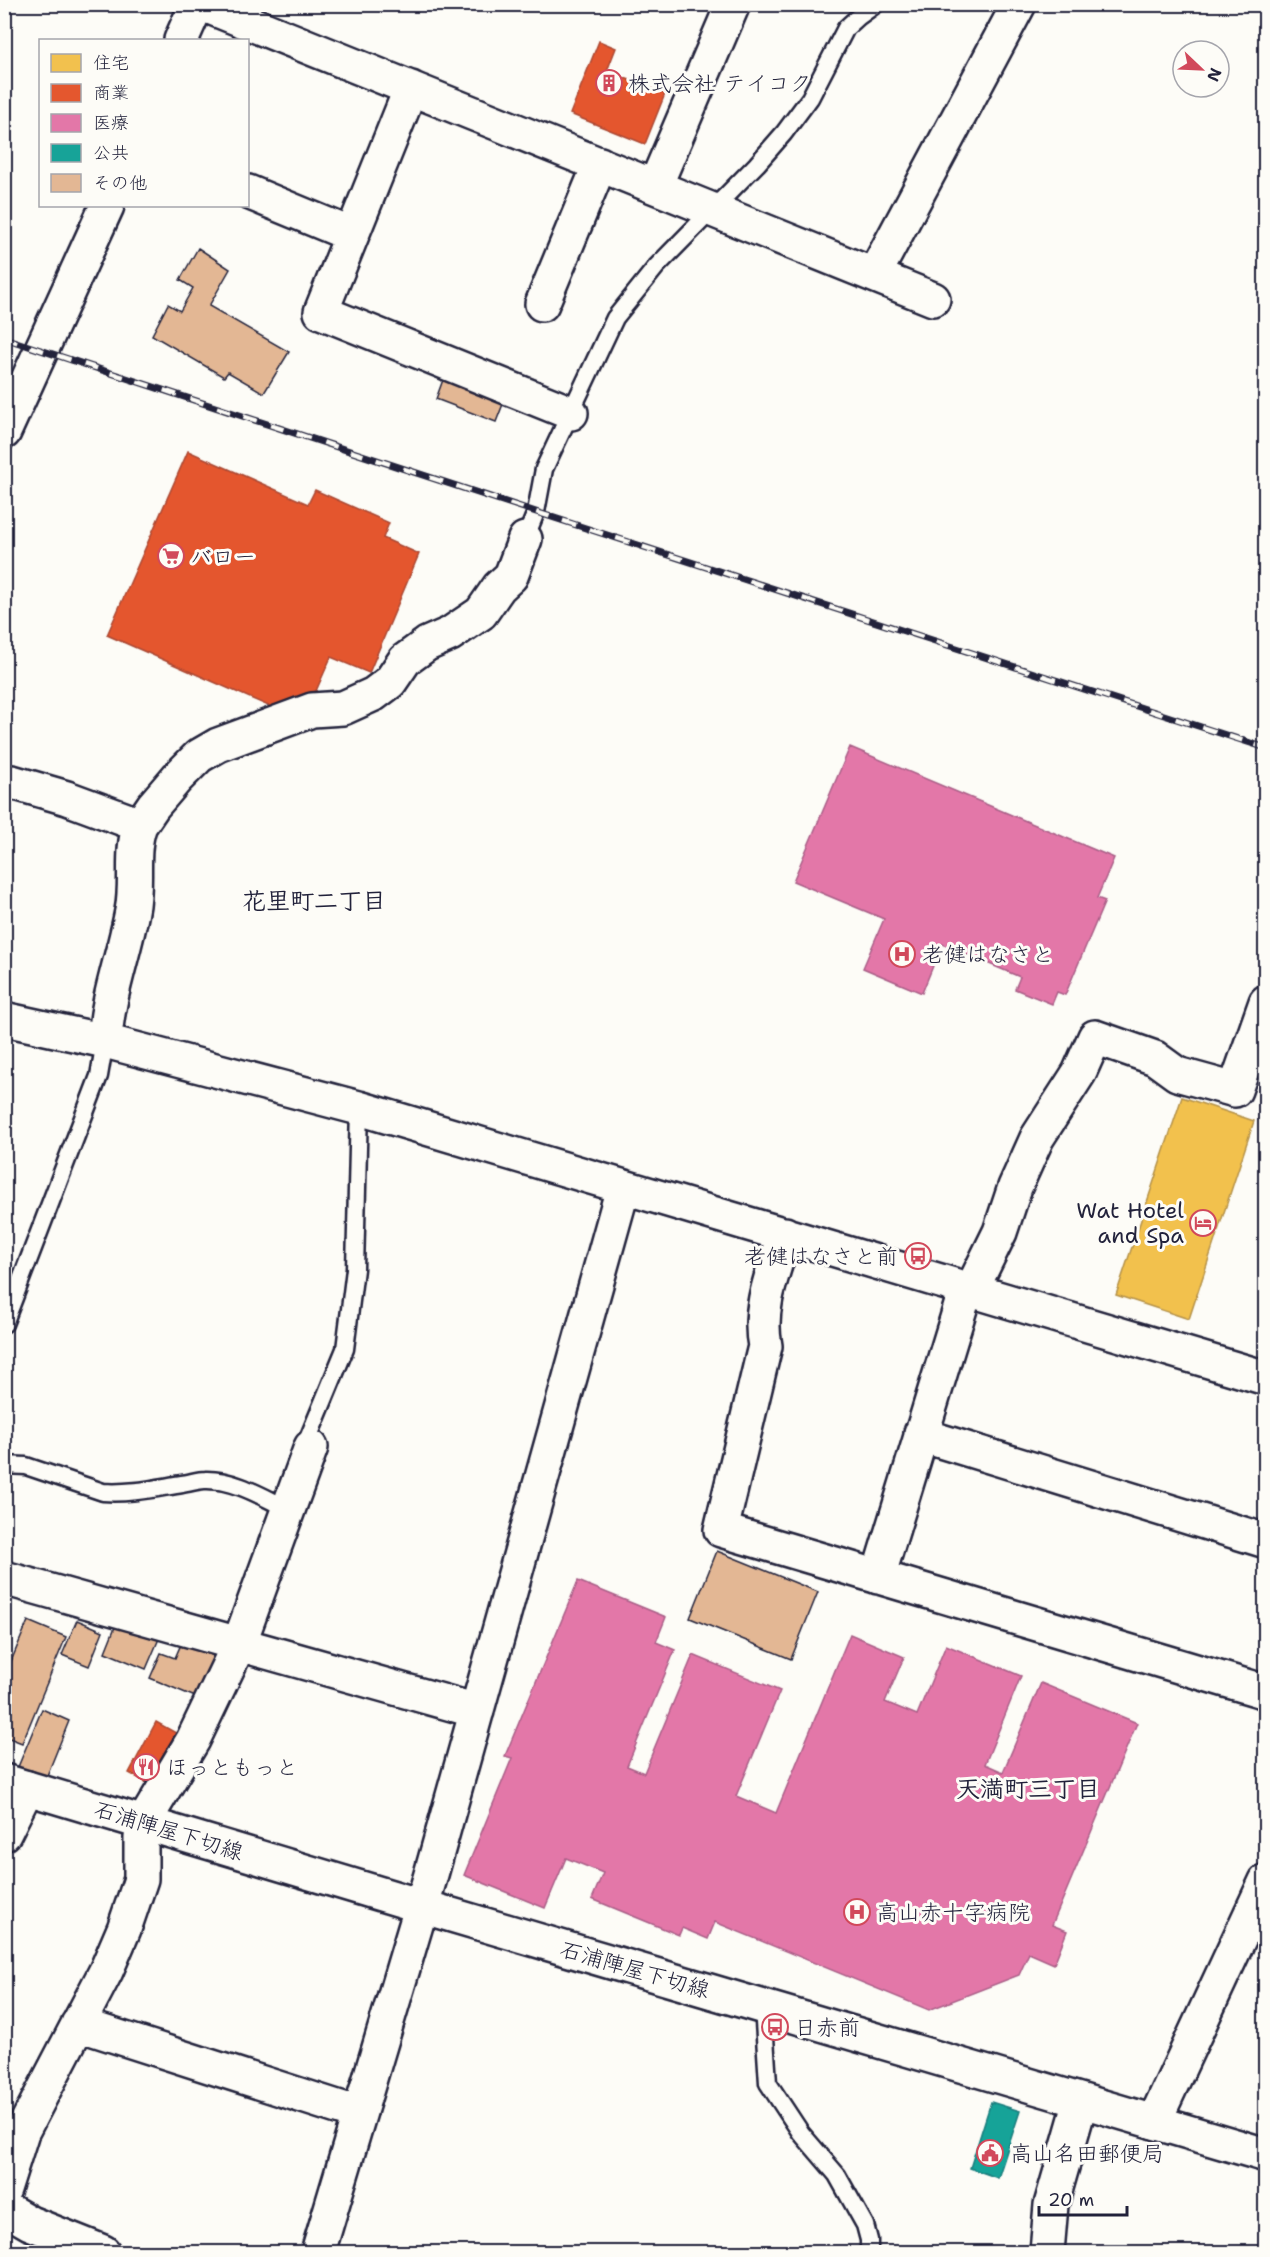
<svg xmlns="http://www.w3.org/2000/svg" width="1270" height="2257" viewBox="0 0 1270 2257" font-family="'Shantell Sans','Klee One',sans-serif">
	<style>
		.homes { fill: #f2c14e; stroke: #b49148; stroke-width: 1.5 }
		.shops { fill: #e4572e; stroke: #aa4732; stroke-width: 1.5 }
		.health { fill: #e377a8; stroke: #a95e87; stroke-width: 1.5 }
		.public { fill: #17a398; stroke: #1a7c7c; stroke-width: 1.5 }
		.building { fill: #e3b794; stroke: #22223b; stroke-width: 1.5 }
		.lines { fill: none; stroke-linecap: round; stroke-linejoin: round }
		.service-casing { stroke: #22223b; stroke-width: 21 }
		.minor-casing { stroke: #22223b; stroke-width: 38 }
		.tertiary-casing { stroke: #22223b; stroke-width: 38 }
		.secondary-casing { stroke: #22223b; stroke-width: 38 }
		.service { stroke: #fdfcf7; stroke-width: 16 }
		.minor { stroke: #fdfcf7; stroke-width: 33 }
		.tertiary { stroke: #fdfcf7; stroke-width: 33 }
		.secondary { stroke: #fdfcf7; stroke-width: 33 }
		.rail-casing { stroke: #22223b; stroke-width: 7 }
		.rail { stroke: #fdfcf7; stroke-width: 4.5; stroke-dasharray: 14; stroke-linecap: butt }
		.labels { text-anchor: middle; stroke-width: 6; stroke-linejoin: round; paint-order: stroke }
		.poi-label { font-size: 22px; fill: #22223b; stroke: #fdfcf7; text-anchor: start }
		.street-label { font-size: 22px; fill: #22223b; stroke: #fdfcf7 }
		.neighbourhood-label { font-size: 24px; font-weight: bold; fill: #22223b; stroke: #fdfcf7 }
	</style>
	<rect width="100%" height="100%" fill="#fdfcf7"/>
	<filter id="ink" filterUnits="userSpaceOnUse"><feTurbulence type="fractalNoise" baseFrequency=".0167" numOctaves="2"/><feDisplacementMap in="SourceGraphic" scale="12" xChannelSelector="R" yChannelSelector="G"/><feConvolveMatrix kernelMatrix="1 2 1 2 8 2 1 2 1" color-interpolation-filters="sRGB"/></filter>
	<g filter="url(#ink)">
		<!-- homes -->
		<path class="homes" d="M1182,1097L1254,1121L1189,1319L1116,1295Z"/>
		<!-- shops -->
		<path class="shops" d="M599,41L616,48L607,71L665,94L645,144L570,114Z
			M188,451L308,504L315,490L389,523L383,538L419,554L369,673L331,657L316,691L273,708L107,635Z
			M156,1722L176,1733L149,1784L129,1773Z"/>
		<!-- health -->
		<path class="health" d="M850,747L1114,858L1097,898L1105,901L1065,995L1057,992L1052,1004L1015,989L1020,977L942,944L922,993L863,968L884,919L793,881Z
			M578,1581L666,1617L656,1642L675,1650L627,1766L644,1773L693,1655L780,1691L736,1796L776,1813L850,1634L904,1657L885,1702L917,1715L946,1645L1021,1676L985,1764L1003,1772L1041,1683L1137,1723L1052,1925L1067,1931L1054,1964L1029,1953L1019,1975L929,2010L715,1922L708,1939L682,1928L679,1935L592,1899L603,1873L566,1858L545,1908L464,1875L512,1758L505,1756Z"/>
		<!-- public -->
		<path class="public" d="M991,2102L1020,2111L998,2178L970,2168Z"/>
		<!-- building -->
		<path class="building" d="M198,248L230,269L209,306L289,352L264,393L228,372L224,377L152,335L168,304L180,311L193,288L180,280Z
			M444,377L505,399L496,422L436,399Z
			M717,1551L818,1592L791,1659L690,1618Z
			M119,1617L161,1634L146,1669L105,1652Z
			M77,1620L103,1631L89,1666L62,1655Z
			M28,1621L66,1637L22,1743L4,1736V1678Z
			M182,1642L218,1656L200,1699L150,1678L161,1653L175,1658Z
			M42,1709L69,1721L46,1778L18,1767Z"/>
		<g class="lines">
			<defs>
				<path id="service" d="M525,539L536,512L544,469L615,318L656,267L757,164L784,133L810,98L846,28L858,17L876,4
					M4,1324L99,1076L105,1041
					M311,1447L307,1441L345,1349L355,1269L359,1108
					M4,1465L26,1466L103,1492C130,1494 156,1488 182,1484C190,1483 198,1480 205,1480C234,1479 263,1497 288,1509
					M763,2007L768,2083L801,2133L837,2175L865,2225L869,2240V2252"/>
				<path id="minor" d="M202,4L933,299
					M411,88L321,312L571,413
					M655,186L733,4
					M248,192L352,235
					M874,275L1019,4
					M542,304L600,164
					M4,786L12,782L67,798L140,825L153,806L177,778L199,756L218,745L312,710L343,708L374,694L390,682L405,660L427,644L450,634L481,613L499,587L511,576L525,539
					M4,1019L105,1041L359,1108L1266,1378
					M105,1041C107,997 124,955 132,911C138,882 130,852 140,825
					M785,1234C774,1270 757,1308 765,1346L721,1530L1266,1692
					M971,1291L1000,1232L1015,1187L1037,1138L1079,1073L1095,1037L1155,1058L1177,1074L1235,1090L1266,1002
					M921,1433L934,1439L1266,1541
					M878,1577L966,1289
					M4,1578L477,1711
					M4,1834L27,1788
					M78,2024L359,2114
					M1154,2122L1266,1881
					M4,2189L22,2132L106,1971L124,1929L141,1879V1838L144,1822L193,1740L239,1644L311,1447
					M4,2208L30,2223L103,2252
					M318,2252L430,1878L623,1188
					M1047,2252L1051,2205L1081,2101"/>
				<path id="tertiary" d="M181,40L197,4
					M4,432L107,206"/>
				<path id="secondary" d="M4,1781L421,1906L1266,2155"/>
			</defs>
			<!-- service casing -->
			<use href="#service" class="service-casing"/>
			<!-- minor casing -->
			<use href="#minor" class="minor-casing"/>
			<!-- tertiary casing -->
			<use href="#tertiary" class="tertiary-casing"/>
			<!-- secondary casing -->
			<use href="#secondary" class="secondary-casing"/>
			<!-- service -->
			<use href="#service" class="service"/>
			<!-- minor -->
			<use href="#minor" class="minor"/>
			<!-- tertiary -->
			<use href="#tertiary" class="tertiary"/>
			<!-- secondary -->
			<use href="#secondary" class="secondary"/>
			<defs>
				<path id="rail" d="M4,338L536,512L1266,748"/>
			</defs>
			<!-- rail casing -->
			<use href="#rail" class="rail-casing"/>
			<!-- rail -->
			<use href="#rail" class="rail"/>
		</g>
	</g>
	<!-- icons -->
	<defs>
		<symbol id="building-ring" viewBox="-11 -11 22 22"><circle r="9.5" fill="#fdfcf7" stroke="#d1495b" stroke-width="1.5"/><path d="M-4-6H4V6H1V3H-1V6H-4ZM-2.5-4.3h1.7v1.8h-1.7ZM.8-4.3h1.7v1.8H.8ZM-2.5-1h1.7V.8h-1.7ZM.8-1h1.7V.8H.8Z" fill="#d1495b"/></symbol>
		<symbol id="supermarket-ring" viewBox="-11 -11 22 22"><circle r="9.5" fill="#fdfcf7" stroke="#d1495b" stroke-width="1.5"/><path d="M-6-5.5h2.5l.6 2H6L4.5 2H-2.5L-4.4-4H-6ZM-1.5 3.2a1.3 1.3 0 1 0 .1 0ZM3 3.2a1.3 1.3 0 1 0 .1 0Z" fill="#d1495b"/></symbol>
		<symbol id="hospital-ring" viewBox="-11 -11 22 22"><circle r="9.5" fill="#fdfcf7" stroke="#d1495b" stroke-width="1.5"/><path d="M-5-5h3v3.5h4V-5h3V5h-3V1.5h-4V5h-3Z" fill="#d1495b"/></symbol>
		<symbol id="hotel-ring" viewBox="-11 -11 22 22"><circle r="9.5" fill="#fdfcf7" stroke="#d1495b" stroke-width="1.5"/><path d="M-6-4.5h1.5V1H6V5H4.5V3h-9V5H-6ZM-4 0a1.8 1.8 0 1 1 3.6 0ZM.5 0V-2.5h3Q6-2.5 6 0Z" fill="#d1495b"/></symbol>
		<symbol id="bus-ring" viewBox="-11 -11 22 22"><circle r="9.5" fill="#fdfcf7" stroke="#d1495b" stroke-width="1.5"/><path d="M-5-6H5V4H4V6H2V4H-2V6H-4V4H-5ZM-3.5-4V0h7V-4ZM-3.5 1.2v1.5H-2V1.2ZM2 1.2v1.5H3.5V1.2Z" fill="#d1495b"/></symbol>
		<symbol id="restaurant-ring" viewBox="-11 -11 22 22"><circle r="9.5" fill="#fdfcf7" stroke="#d1495b" stroke-width="1.5"/><path d="M-5-6h1v4h1v-4h1v4h1v-4h1v5L-1.5 .5V6h-2V.5L-5-1ZM5-6V6H3V1.5H1.5Q1.5-4 5-6Z" fill="#d1495b"/></symbol>
		<symbol id="civic-ring" viewBox="-11 -11 22 22"><circle r="9.5" fill="#fdfcf7" stroke="#d1495b" stroke-width="1.5"/><path d="M-.6-6.5H3V-4.5H.6V-3L4-1V1h2V6H-6V1h2V-1L-.6-3ZM-1.2 2.5V6h2.4V2.5Z" fill="#d1495b"/></symbol>
	</defs>
	<g fill-rule="evenodd">
		<use href="#building-ring" x="594" y="68" width="30" height="30"/>
		<use href="#supermarket-ring" x="156" y="541" width="30" height="30"/>
		<use href="#hospital-ring" x="887" y="939" width="30" height="30"/>
		<use href="#hotel-ring" x="1188" y="1208" width="30" height="30"/>
		<use href="#bus-ring" x="903" y="1241" width="30" height="30"/>
		<use href="#restaurant-ring" x="131" y="1752" width="30" height="30"/>
		<use href="#hospital-ring" x="842" y="1897" width="30" height="30"/>
		<use href="#bus-ring" x="760" y="2012" width="30" height="30"/>
		<use href="#civic-ring" x="975" y="2138" width="30" height="30"/>
	</g>
	<g class="labels">
		<!-- poi labels -->
		<g class="poi-label">
			<text x="628" y="91">株式会社 テイコク</text>
			<text x="190" y="564">バロー</text>
			<text x="922" y="962">老健はなさと</text>
			<text x="1184" y="1218" text-anchor="end">Wat Hotel<tspan x="1184" dy="25">and Spa</tspan></text>
			<text x="898" y="1264" text-anchor="end">老健はなさと前</text>
			<text x="166" y="1775">ほっともっと</text>
			<text x="876" y="1920">高山赤十字病院</text>
			<text x="794" y="2035">日赤前</text>
			<text x="1010" y="2161">高山名田郵便局</text>
		</g>
		<!-- street labels -->
		<g class="street-label">
			<text transform="translate(169 1830) rotate(17)" y="8">石浦陣屋下切線</text>
			<text transform="translate(635 1969) rotate(16)" y="8">石浦陣屋下切線</text>
		</g>
		<!-- neighbourhood labels -->
		<g class="neighbourhood-label">
			<text x="314" y="909">花里町二丁目</text>
			<text x="1028" y="1797">天満町三丁目</text>
		</g>
	</g>
	<!-- margin -->
	<rect width="1270" height="2257" fill="none" stroke="#fdfcf7" stroke-width="24"/>
	<rect x="12" y="12" width="1246" height="2233" fill="none" stroke="#22223b" stroke-width="2" filter="url(#ink)"/>
	<!-- legend -->
	<rect x="39" y="39" width="210" height="168" fill="#fdfcf7" stroke="#a5a5ac" stroke-width="1.5"/>
	<rect x="51" y="54" width="30" height="18" fill="#f2c14e" stroke="#a5a5ac" stroke-width="1.5"/>
	<text x="93" y="69" font-size="18" fill="#22223b">住宅</text>
	<rect x="51" y="84" width="30" height="18" fill="#e4572e" stroke="#a5a5ac" stroke-width="1.5"/>
	<text x="93" y="99" font-size="18" fill="#22223b">商業</text>
	<rect x="51" y="114" width="30" height="18" fill="#e377a8" stroke="#a5a5ac" stroke-width="1.5"/>
	<text x="93" y="129" font-size="18" fill="#22223b">医療</text>
	<rect x="51" y="144" width="30" height="18" fill="#17a398" stroke="#a5a5ac" stroke-width="1.5"/>
	<text x="93" y="159" font-size="18" fill="#22223b">公共</text>
	<rect x="51" y="174" width="30" height="18" fill="#e3b794" stroke="#a5a5ac" stroke-width="1.5"/>
	<text x="93" y="189" font-size="18" fill="#22223b">その他</text>
	<!-- north arrow -->
	<g transform="translate(1201 69) rotate(113)"><circle r="28" fill="#fdfcf7" stroke="#a5a5ac" stroke-width="1.5"/>
	<path d="M0-4.5L10 22L0 15L-10 22Z" fill="#d1495b"/>
	<text y="-9" font-size="16" font-weight="bold" text-anchor="middle" fill="#22223b">N</text>
	</g>
	<!-- scale -->
	<path d="M1039 2206v9h88v-9" fill="none" stroke="#22223b" stroke-width="3"/>
	<text x="1048" y="2206" font-size="18" fill="#22223b" stroke="#fdfcf7" stroke-width="4.5" paint-order="stroke">20 m</text>
</svg>
